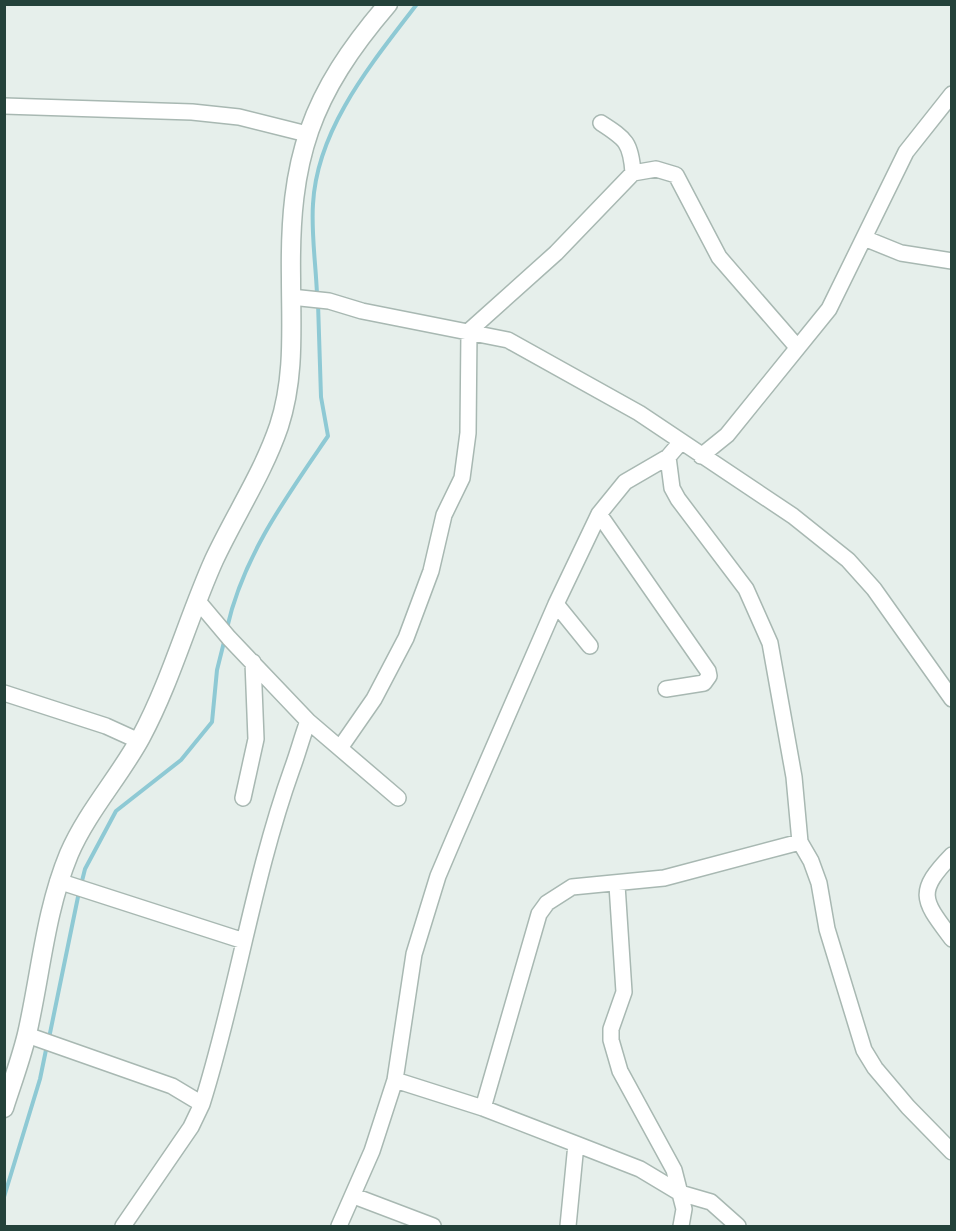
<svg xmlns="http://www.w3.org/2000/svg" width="956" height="1231" viewBox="0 0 956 1231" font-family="'Fira Sans',sans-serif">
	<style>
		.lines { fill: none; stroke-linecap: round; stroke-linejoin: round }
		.stream { stroke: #8ec9d4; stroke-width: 4 }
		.minor-casing { stroke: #a8b8b2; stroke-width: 18 }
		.tertiary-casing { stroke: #a8b8b2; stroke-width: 21 }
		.minor { stroke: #fff; stroke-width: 15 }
		.tertiary { stroke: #fff; stroke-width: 18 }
	</style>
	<rect width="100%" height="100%" fill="#e6efeb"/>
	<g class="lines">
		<!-- stream -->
		<path class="stream" d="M317,295C316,265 311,234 313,204C317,128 372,63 417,4
			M227,628C243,556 287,496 328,436L321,397L318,303
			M81,885L85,869L116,811L181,760L212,722L217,670L225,638
			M49,1038L79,892
			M4,1197L40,1079L47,1045"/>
		<defs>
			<path id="minor" d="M4,106L192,112L239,117L307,134
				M601,123C626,139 631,143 633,173
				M864,238L901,253L952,261
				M291,297L329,301L362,311L508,340L639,413L793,516L848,560L874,589L952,699
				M701,456L727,435L829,309L906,152L952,94
				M668,457L672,488L678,499L746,589L770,643L794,777L800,842L811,861L819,883L827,929L864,1050L875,1068L908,1107L952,1152
				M599,514L708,671L709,676L704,683L666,689
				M197,600L229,638L308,721L398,798
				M556,604L590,646
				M4,693L106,726L139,741
				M340,748L374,699L406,638L431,571L444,515L462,478L468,433L469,331L556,253L633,173L656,169L676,175L719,257L797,347
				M243,798L256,739L253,662
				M952,855C915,893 923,900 952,939
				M58,881L244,941
				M617,885L624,992L611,1029V1040L620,1071L674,1170L684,1209L681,1226
				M27,1035L172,1086L202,1104L191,1127L123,1226
				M395,1080L483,1108L576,1144
				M202,1104C237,993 253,878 292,769C298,753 302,737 308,721
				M483,1108L539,914L547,903L572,887L664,878L800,842
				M354,1196L433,1226
				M339,1226L372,1151L395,1080L414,954L438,876L455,836L556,604L599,514L625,482L668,457L680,443
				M568,1226L576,1144L640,1169L680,1193L711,1202L738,1226"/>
			<path id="tertiary" d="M4,1108C12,1083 21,1059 27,1034C41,973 45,912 69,854C87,812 120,776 141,737C171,681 188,618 214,560C235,515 263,473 279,426C295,377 291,328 291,278C289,158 310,95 388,4"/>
		</defs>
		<!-- minor casing -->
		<use href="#minor" class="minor-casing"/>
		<!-- tertiary casing -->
		<use href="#tertiary" class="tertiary-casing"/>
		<!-- minor -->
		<use href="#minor" class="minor"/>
		<!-- tertiary -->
		<use href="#tertiary" class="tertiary"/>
	</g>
	<!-- border -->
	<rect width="956" height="1231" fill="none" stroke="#24423a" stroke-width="12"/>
</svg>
